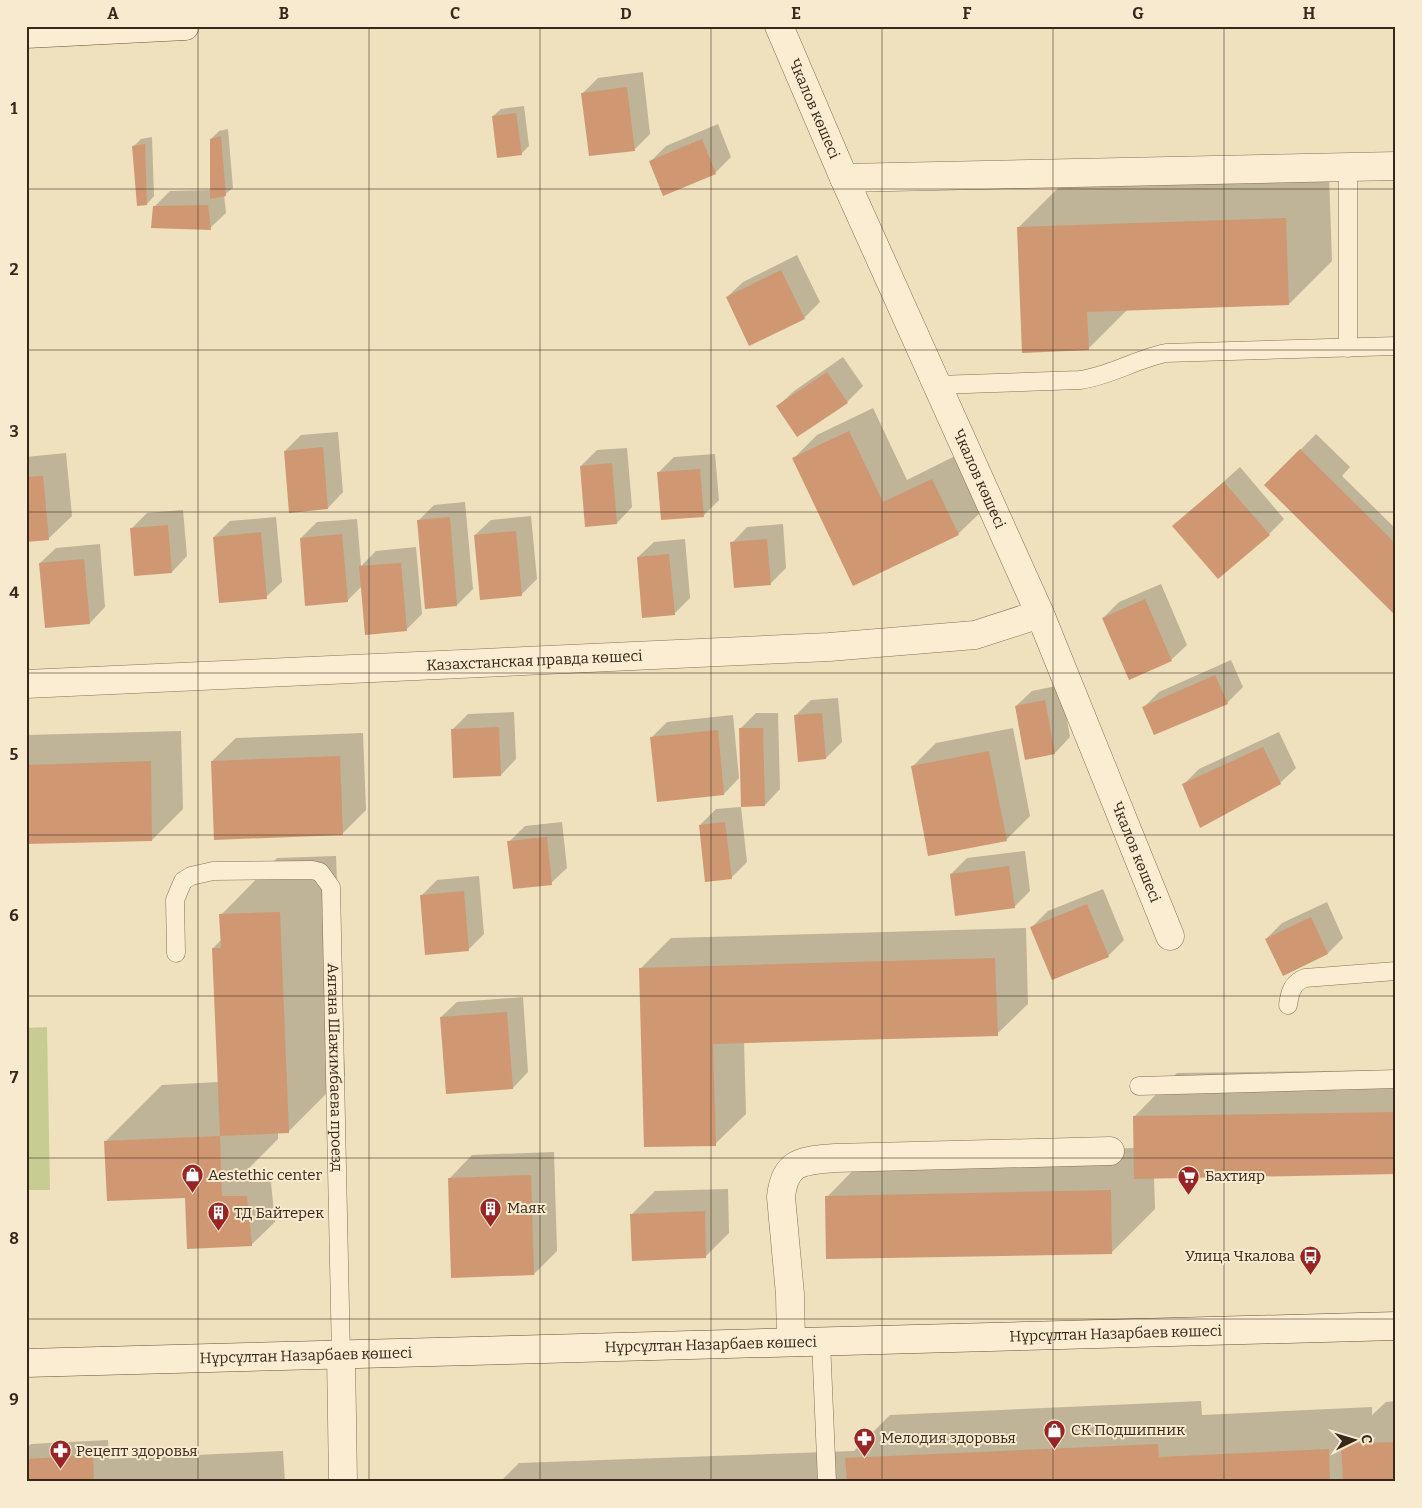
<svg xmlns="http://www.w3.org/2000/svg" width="1422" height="1508" viewBox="0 0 1422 1508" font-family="Bitter,serif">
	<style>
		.green { fill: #c7cd92 }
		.shadow { fill: #0003 }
		.building { fill: #cf9872 }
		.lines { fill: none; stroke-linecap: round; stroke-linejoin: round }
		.lane-casing { stroke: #887056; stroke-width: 19 }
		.street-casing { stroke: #887056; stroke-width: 29 }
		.secondary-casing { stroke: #6a5139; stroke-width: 29 }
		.lane { stroke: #faedd1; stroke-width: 18 }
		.street { stroke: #faedd1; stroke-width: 28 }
		.secondary { stroke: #faedd1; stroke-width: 28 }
		.grid { fill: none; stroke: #37281b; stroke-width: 1; stroke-opacity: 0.55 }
		.labels { text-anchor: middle; stroke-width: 4; stroke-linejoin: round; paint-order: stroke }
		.street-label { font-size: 15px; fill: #37281b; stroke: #f7eace }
		.poi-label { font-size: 15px; fill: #37281b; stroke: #f7eace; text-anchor: start }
		.neatline { fill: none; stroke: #37281b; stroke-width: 2 }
		.grid-label { font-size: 16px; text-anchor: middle; font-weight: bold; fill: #37281b }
	</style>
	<rect width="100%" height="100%" fill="#efe0be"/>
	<!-- green -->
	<path class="green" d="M47,1027L50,1190H26V1028Z"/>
	<!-- shadow -->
	<path class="shadow" d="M643,72L650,134L635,149L582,94L598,78Z
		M524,106L529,146L521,154L493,116L501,109Z
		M718,124L731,157L715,173L650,162L666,146Z
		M228,129L233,188L224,195L226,213L210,228L154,207L170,191L211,190V139L219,131Z
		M152,137L154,196L147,204L133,147L141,139Z
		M1329,175L1332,261L1289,304L1127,310L1088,349L1019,227L1062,184Z
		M797,255L820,302L804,318L750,344L727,297L743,282Z
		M843,357L863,386L847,402L798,435L778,406L794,391Z
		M873,408L907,480L955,456L982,511L958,534L854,584L793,459L817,435Z
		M338,432L343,492L328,508L285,451L301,435Z
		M1316,434L1350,467L1342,476L1396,529V614L1266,485Z
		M627,448L632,507L617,523L581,466L597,450Z
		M66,453L72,516L48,539L26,541V457Z
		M715,454L719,500L704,515L658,473L674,457Z
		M1240,467L1284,519L1269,534L1174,526Z
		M465,502L473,589L457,605L426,607L419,520L434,505Z
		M183,510L187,556L172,572L131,529L147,513Z
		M531,516L537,579L521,595L475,535L491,520Z
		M276,517L282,582L266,597L214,537L230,521Z
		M357,519L361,566L376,551L416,547L422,614L406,630L362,586L347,601L301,538L317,522Z
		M783,524L786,568L771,583L732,543L747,527Z
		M685,539L690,598L674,614L638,557L654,542Z
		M100,544L105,607L90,623L40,563L56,548Z
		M1161,584L1187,645L1171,660L1103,618L1119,602Z
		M1231,660L1243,687L1227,703L1144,707L1159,692Z
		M1061,685L1070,737L1055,753L1016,706L1032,691Z
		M838,698L842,742L826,758L799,760L795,716L811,700Z
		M514,712L516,759L501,775L452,730L468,714Z
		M756,713H778L780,789L765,805L740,729Z
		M733,715L739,778L724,794L652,737L667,722Z
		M1013,728L1030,816L1006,840L912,767L936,743Z
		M181,731L183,809L152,840L26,843V735Z
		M1279,732L1296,768L1280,783L1183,785L1199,769Z
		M363,733L366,810L343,833L212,761L236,738Z
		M741,807L747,862L731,878L700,825L716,809Z
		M562,822L567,868L551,883L509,842L525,826Z
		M1025,851L1030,891L1014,907L951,874L967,858Z
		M336,856L345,1075L288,1132H278V1139L243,1174L270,1173L275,1222L251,1245L106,1141L162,1085L219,1082L213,948L222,939L221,915L277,858Z
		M479,876L484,934L468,950L421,896L437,880Z
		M1103,889L1124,940L1108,956L1032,927L1048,911Z
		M1327,902L1343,938L1328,953L1266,939L1282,923Z
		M1026,928L1028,1004L997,1034L744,1041L746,1114L715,1144L641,968L671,938Z
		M523,997L528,1072L513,1088L441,1017L457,1002Z
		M1396,1070V1173L1154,1177L1155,1209L1112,1252L827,1197L870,1153L1135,1148L1134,1117L1177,1073Z
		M554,1152L557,1251L534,1274L449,1179L472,1155Z
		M728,1189L729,1233L706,1256L631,1215L655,1191Z
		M1201,1401L1202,1415L1372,1407V1415L1386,1402L1396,1401V1482H500L519,1463L854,1451L890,1415Z
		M108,1440L109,1459L283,1451L285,1482H26V1449L31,1444Z"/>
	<!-- building -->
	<path class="building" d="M627,87L635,151L589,156L581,93Z
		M516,113L522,155L497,158L492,116Z
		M221,136L226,196L210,199V139Z
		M702,139L716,174L663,196L649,161Z
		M145,144L147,205L137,206L132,146Z
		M208,205L211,230L151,228L153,206Z
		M1286,218L1289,305L1087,312L1089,350L1022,353L1017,227Z
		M781,270L805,319L749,346L726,297Z
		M827,372L848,403L797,437L776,406Z
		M849,431L883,502L932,479L959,535L853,586L792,458Z
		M323,447L328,509L289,513L284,451Z
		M1300,449L1396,544V616L1264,485Z
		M612,463L617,524L585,527L580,466Z
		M700,469L704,517L661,520L657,472Z
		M43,476L49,540L26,542V477Z
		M1224,482L1270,535L1218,579L1172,526Z
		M450,517L457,606L425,609L417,520Z
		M168,525L172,573L134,576L130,528Z
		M516,531L522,596L480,600L474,535Z
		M261,532L267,599L219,603L213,537Z
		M342,534L348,602L305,606L300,538Z
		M767,539L771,585L734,588L730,542Z
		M669,554L675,615L642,618L637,557Z
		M84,559L90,624L45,628L39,563Z
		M401,563L407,631L365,635L359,566Z
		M1145,599L1172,661L1129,680L1102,618Z
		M1215,675L1228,704L1154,735L1142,707Z
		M1045,700L1055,754L1025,760L1015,706Z
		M822,713L826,759L798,762L794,715Z
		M499,727L501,776L453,778L451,729Z
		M739,728H763L765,806L741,807Z
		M718,730L724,795L657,802L650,737Z
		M1263,747L1281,784L1200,828L1182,784Z
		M989,751L1007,841L928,856L911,766Z
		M340,756L343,835L214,840L211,761Z
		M151,761L152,841L26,844V765Z
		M725,822L732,879L705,882L699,825Z
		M547,837L552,885L513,889L507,841Z
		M1009,866L1015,908L955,916L950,874Z
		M464,891L469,951L425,955L420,895Z
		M1087,904L1109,957L1052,980L1030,927Z
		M280,912L289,1133L220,1136L212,948H221L219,914Z
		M1311,917L1328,954L1283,976L1265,939Z
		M995,958L998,1036L713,1044L716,1146L644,1147L639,968Z
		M507,1012L513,1089L446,1094L440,1017Z
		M1396,1112V1174L1134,1179L1133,1116Z
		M220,1136L222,1196H247L252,1246L187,1249L185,1198L107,1201L104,1141Z
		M531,1175L534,1275L451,1278L448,1178Z
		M1111,1190L1112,1254L826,1259L825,1196Z
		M705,1211L706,1258L632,1261L630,1214Z
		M1396,1442V1482H1343L1341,1444Z
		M1158,1444L1159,1457L1329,1449L1330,1482H847L845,1458Z
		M93,1455L94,1482H26V1459Z"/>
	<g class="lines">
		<defs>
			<g id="lane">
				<path d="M1348,348V167"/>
				<path d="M937,385L1080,380C1110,376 1136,359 1166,353L1396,346"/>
				<path id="s1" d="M176,953L175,900L183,881L191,876L213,871L312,870L320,872L331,887L341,1356"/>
				<path d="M1288,1005C1290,992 1292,983 1305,978L1396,971"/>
				<path d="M1139,1086L1396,1079"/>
				<path d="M821,1341L827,1482"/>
			</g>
			<g id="street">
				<path id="s2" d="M779,26L844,178L1040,614L1170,936"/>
				<path d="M844,178L1396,166"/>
				<path id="s3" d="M26,684L829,647L975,635L1040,614"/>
				<path d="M791,1341L790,1294L781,1197C785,1160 803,1161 835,1158L1110,1151"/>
				<path d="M341,1356L343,1482"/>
			</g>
			<g id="secondary">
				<path d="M26,34L185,26"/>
				<path id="s4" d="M26,1363L1396,1326"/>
			</g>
		</defs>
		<!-- lane casing -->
		<use href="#lane" class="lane-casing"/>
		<!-- street casing -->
		<use href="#street" class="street-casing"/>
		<!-- secondary casing -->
		<use href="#secondary" class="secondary-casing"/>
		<!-- lane -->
		<use href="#lane" class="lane"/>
		<!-- street -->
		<use href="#street" class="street"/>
		<!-- secondary -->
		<use href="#secondary" class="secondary"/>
	</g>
	<!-- grid -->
	<path class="grid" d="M198,26V1482M369,26V1482M540,26V1482M711,26V1482M882,26V1482M1053,26V1482M1224,26V1482M26,189H1396M26,350H1396M26,512H1396M26,673H1396M26,835H1396M26,996H1396M26,1158H1396M26,1319H1396"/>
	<!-- icons -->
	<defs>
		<symbol id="shop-pin" viewBox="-11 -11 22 30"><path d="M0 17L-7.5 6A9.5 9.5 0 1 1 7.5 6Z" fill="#992426" stroke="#f7eace"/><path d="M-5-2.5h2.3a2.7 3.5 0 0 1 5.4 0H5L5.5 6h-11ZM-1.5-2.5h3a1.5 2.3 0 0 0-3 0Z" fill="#fff"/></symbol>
		<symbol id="supermarket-pin" viewBox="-11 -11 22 30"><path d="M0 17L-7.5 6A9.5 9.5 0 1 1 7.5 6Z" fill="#992426" stroke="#f7eace"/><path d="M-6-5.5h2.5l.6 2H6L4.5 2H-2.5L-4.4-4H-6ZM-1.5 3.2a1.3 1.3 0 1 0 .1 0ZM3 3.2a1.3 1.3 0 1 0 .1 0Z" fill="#fff"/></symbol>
		<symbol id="building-pin" viewBox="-11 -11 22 30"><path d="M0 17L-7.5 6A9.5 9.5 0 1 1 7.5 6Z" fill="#992426" stroke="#f7eace"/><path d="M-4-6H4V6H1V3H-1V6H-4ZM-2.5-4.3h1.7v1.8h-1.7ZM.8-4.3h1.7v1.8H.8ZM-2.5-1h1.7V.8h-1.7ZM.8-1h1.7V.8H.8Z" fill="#fff"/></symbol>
		<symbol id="bus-pin" viewBox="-11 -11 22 30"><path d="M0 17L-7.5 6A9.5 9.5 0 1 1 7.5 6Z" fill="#992426" stroke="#f7eace"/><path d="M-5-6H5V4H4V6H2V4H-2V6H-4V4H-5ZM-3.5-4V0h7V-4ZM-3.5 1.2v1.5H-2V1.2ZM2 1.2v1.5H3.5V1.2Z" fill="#fff"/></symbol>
		<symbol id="pharmacy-pin" viewBox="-11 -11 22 30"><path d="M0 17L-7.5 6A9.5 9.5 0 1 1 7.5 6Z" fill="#992426" stroke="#f7eace"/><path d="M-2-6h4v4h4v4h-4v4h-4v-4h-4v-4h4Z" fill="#fff"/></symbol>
	</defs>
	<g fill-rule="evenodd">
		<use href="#shop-pin" x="180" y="1162" width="25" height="34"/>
		<use href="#supermarket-pin" x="1176" y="1164" width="25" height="34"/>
		<use href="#building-pin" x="478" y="1196" width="25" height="34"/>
		<use href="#building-pin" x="206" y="1200" width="25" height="34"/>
		<use href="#bus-pin" x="1298" y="1244" width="25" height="34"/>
		<use href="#shop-pin" x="1042" y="1418" width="25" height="34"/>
		<use href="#pharmacy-pin" x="852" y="1426" width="25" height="34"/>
		<use href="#pharmacy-pin" x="48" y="1438" width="25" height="34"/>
	</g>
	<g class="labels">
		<!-- street labels -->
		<g class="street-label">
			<text dy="5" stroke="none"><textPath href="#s2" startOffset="90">Чкалов көшесі</textPath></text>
			<text dy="5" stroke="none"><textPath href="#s2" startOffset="495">Чкалов көшесі</textPath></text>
			<text dy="5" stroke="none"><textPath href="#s3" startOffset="509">Казахстанская правда көшесі</textPath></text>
			<text dy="5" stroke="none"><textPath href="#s2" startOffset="900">Чкалов көшесі</textPath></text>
			<text dy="5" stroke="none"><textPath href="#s1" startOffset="412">Аягана Шажимбаева проезд</textPath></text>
			<text dy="5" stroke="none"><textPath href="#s4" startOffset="1090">Нұрсұлтан Назарбаев көшесі</textPath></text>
			<text dy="5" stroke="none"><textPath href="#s4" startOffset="685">Нұрсұлтан Назарбаев көшесі</textPath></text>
			<text dy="5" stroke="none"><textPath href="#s4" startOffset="280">Нұрсұлтан Назарбаев көшесі</textPath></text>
		</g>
		<!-- poi labels -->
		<g class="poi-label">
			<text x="208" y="1180">Aestethic center</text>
			<text x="1205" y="1181">Бахтияр</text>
			<text x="507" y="1213">Маяк</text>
			<text x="234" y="1218">ТД Байтерек</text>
			<text x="1295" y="1261" text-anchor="end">Улица Чкалова</text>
			<text x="1071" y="1435">СК Подшипник</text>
			<text x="881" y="1443">Мелодия здоровья</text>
			<text x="76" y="1456">Рецепт здоровья</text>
		</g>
	</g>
	<!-- border -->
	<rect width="1422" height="1508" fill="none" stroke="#f7eace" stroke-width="55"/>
	<!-- north arrow -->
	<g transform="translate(1354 1440) rotate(85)" stroke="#f7eace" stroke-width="4" paint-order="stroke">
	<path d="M0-4L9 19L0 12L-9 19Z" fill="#37281b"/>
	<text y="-8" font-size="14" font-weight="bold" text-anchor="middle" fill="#37281b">С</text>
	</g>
	<rect x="28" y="28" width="1366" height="1452" class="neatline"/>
	<g class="grid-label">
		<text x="113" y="19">A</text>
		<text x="284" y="19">B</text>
		<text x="455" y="19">C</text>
		<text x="626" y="19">D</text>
		<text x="796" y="19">E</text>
		<text x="967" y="19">F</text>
		<text x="1138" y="19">G</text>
		<text x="1309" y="19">H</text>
		<text x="14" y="114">1</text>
		<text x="14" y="275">2</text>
		<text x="14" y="437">3</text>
		<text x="14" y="598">4</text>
		<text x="14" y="760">5</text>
		<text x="14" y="921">6</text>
		<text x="14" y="1083">7</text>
		<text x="14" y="1244">8</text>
		<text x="14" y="1405">9</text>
	</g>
</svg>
